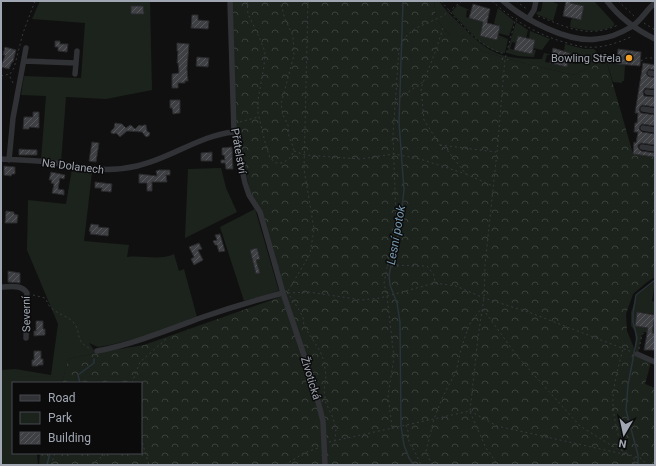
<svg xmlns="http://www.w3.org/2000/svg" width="656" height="466" viewBox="0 0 656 466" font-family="Roboto,sans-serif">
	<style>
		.green { fill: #1c231c }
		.forest { fill: url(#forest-crowns) }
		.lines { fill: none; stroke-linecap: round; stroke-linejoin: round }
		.stream { stroke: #293339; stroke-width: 1.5 }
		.building { fill: url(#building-hatch); stroke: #2a2a2d }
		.path { stroke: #37393d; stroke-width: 1; stroke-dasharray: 2 3; stroke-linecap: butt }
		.minor { stroke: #313236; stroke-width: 5.5 }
		.poi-dot { fill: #f09f28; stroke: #0b0b0c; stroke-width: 1.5 }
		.labels { text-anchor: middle; stroke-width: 3; stroke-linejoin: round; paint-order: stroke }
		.poi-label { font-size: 11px; fill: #a1a7b2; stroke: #0b0b0c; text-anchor: end }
		.street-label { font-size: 11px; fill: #a1a7b2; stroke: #0b0b0c }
		.water-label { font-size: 12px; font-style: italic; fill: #7798ae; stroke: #0b0b0c }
	</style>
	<defs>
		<pattern id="forest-crowns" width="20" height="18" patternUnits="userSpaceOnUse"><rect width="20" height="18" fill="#1c231c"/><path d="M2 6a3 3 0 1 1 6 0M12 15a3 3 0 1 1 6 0" fill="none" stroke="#3a403b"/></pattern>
		<pattern id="building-hatch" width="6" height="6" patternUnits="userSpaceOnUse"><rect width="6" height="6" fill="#3e4044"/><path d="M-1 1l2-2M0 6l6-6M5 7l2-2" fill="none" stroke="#57595d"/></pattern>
	</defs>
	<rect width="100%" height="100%" fill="#101011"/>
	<!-- green -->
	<path class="green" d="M40,1H150L152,90L106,99L66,97L61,163L41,160L46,96L21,95L24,76L81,78L85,23L32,19Z
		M434,1H439C445,10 454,18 462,26C490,55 502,59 542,59L544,53L552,55H547L545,62L567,66L570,53L564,51L565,44L584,49H594L603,60C611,61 617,64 625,65L624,81H622V83L613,82L606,60L599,62L574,75L526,64L481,51L461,35H450L443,28L436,18Z
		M543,1H550L558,4L553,21L536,14L537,12L541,11Z
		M571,1H594L614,23V26C599,33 585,31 570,27L571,20L572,19L581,20L583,6L570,3Z
		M458,5L472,11L467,10L466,17L483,22L480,36L497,40L498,35L508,39L505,53C486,54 463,24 451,12Z
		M498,8L514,21L509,36L498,33L500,26L495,24L494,23Z
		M516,22L528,30L526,38L518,36L517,43L512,42L510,49L532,54L533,50H536L534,57L518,56L507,53Z
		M530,31L550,39L542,50L533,48L535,40L529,39Z
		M221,168L226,188L237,212L185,238L188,169Z
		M72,169L92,173L84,241L129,245L127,257C143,255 160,261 174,254L179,271L184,269L197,317L146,336L110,345L98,347L89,343L96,353L68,359L62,383H13V453H37L38,465H1V370L15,369L51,375L58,324L27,250L28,200L66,204Z
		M255,209L279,291L244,301L220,227Z
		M655,281L652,301L655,302V319H654V314L637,312L635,326L652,329L653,324H655V332H644L642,333L638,354L636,353L635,331L631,326V312L637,295Z"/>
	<!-- forest -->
	<path class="forest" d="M231,1H434L436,18L443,28L450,35H461L481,51L526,64L574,75L599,62L606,60L633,154L655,157V277L647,282L633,294L626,314L627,331L636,353L635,356L651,362L645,384L655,388V465H39L40,453H141V383H62L68,359L96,353L144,345L286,295L251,195L236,128Z"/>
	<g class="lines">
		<!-- stream -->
		<path class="stream" d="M403,1L399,122L404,190L400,226L389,275L390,285L397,303L400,322L401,426L404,445L409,458L414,465
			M80,383L78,375L94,363V359
			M47,465L50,453
			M638,465V455L626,410L628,385L637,338L633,322V313L636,295L655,280"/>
	</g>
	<!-- building -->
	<path class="building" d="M566,1H571L570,3L584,6L581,20L563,16Z
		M473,4L490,9L487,23L500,26L497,40L480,36L483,22L469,18Z
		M131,6H143L144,14H131Z
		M192,15H198V20L209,21L208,29L191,28Z
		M518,36L535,40L532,54L514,50Z
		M55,41H60V44H68L67,52L58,51V47H55Z
		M177,43L189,44L187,69L188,81H185V83H178V88H172V74L179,73L178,63H177L178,51H177Z
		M5,47L16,50L13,62H12L9,69L1,67L5,55H3Z
		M553,48L570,53L567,67L550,63Z
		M618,49L641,52L640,66L617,64Z
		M197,57L209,58L208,67L196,66Z
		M643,63L655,65V70L649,69L646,73L648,76L655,78V89L645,88L643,92L644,96L655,97V107L642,105L640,107L639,110L641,113L655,115V126L642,124L640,126L639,129L642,132L655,134V145L641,143L638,145V148L641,151L655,153V157L633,154L634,142L636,143L638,132H634L635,123H637L638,113H635Z
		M170,100H180V113L173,114L172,108H170Z
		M33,112H39V128L29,127V129H23L24,117H33Z
		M115,123L122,124L126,128L130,125L132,126L135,129L139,125L142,126L144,125H146L147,131L150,133L149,136L146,137L142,132L127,131L120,137L116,133L114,134L111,133V131L114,128Z
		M92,142L99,143L96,162L89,161Z
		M232,147L233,169H226L225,163H221V160H225L224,155H222V148Z
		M19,149L37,150V155H19Z
		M212,152V161H201V153Z
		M4,166L15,167V174H12L11,176L4,175Z
		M159,170H170V175H166L167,182H152V191H147V183H139V174L157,176L156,171Z
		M51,172L65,175L64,179L60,178L58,189L64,190V195L52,193L54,184L51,183L52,180H49Z
		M95,182L112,184L111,192L101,191L102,188H95Z
		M6,211L14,212V214L18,215L17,223H5Z
		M91,224L99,225L98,227L109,228L108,236L90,234L91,232L89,231Z
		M220,234L225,251L219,252L217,245H215L213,241L217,240L215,235Z
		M199,243L202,249L198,250L203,260L194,265L191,259L194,257L189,247Z
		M257,248L260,259L256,260L260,273L256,274L250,250Z
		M8,271L20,273V283L8,282Z
		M637,312L655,315L652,333H655V350H644L648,328L635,326Z
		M36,321H43V329H45V335L34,336V331H36Z
		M34,351H41V359H43V365H38V366H32V360H34Z"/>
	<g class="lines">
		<!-- path -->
		<path class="path" d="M247,1L248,14L260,39L265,52L264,66L258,100V113L266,146L270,158L276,163H283L291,157L294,151L293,146L289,137L288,125L283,115L281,104L294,55L293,36L285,19L280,1
			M441,1C458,21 478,47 505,54
			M492,1C514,21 538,35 567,43C577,46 586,48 597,47C610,46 621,41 633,36
			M516,1L528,10
			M618,1L635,17
			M538,16C567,27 587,39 618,25
			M644,23L655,30
			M443,28L436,50L421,88L424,120L440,145L447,150L466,174L493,186
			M641,61L646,58H655
			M1,76L10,74
			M13,83L10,77V74L14,68L23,33L35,1
			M396,100L423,82
			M240,122L258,117
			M440,145L496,152
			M294,151L305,155L360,159L394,154L420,159L466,174
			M387,265L427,266L434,275L435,283
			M288,291L310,254L314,229L304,169L308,1
			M288,293L309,292L362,300L380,298L435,283L456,286L484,298L531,313L632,352
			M33,295L45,298C47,301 48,304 50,307C57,314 68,316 74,323C82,334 74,341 91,349
			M290,296L293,300L303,317L304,326L320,351L324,361L326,376L324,391L326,403L333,418L336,429L335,440
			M483,309L517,356L580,426L609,444L634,457V465
			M639,349L642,334L646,332H655
			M132,383L140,362L165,340L166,337
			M470,411L497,426L632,456
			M470,412L486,448L498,465
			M406,425L408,431L409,443L414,450L421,465
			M392,427L388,395L394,358L387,296L384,283L396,220L393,134L399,49L407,35L416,28L443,16L462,1
			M141,438L149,465
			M329,442L470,411L478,337L484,298L485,265L497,152L505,59L515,21L517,18
			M622,450C618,435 614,420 613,404C612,388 619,365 623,349
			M635,457H639L648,465
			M51,465L55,453
			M92,465L97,460L108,453
			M285,465L304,453L318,448
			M432,465L426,451L434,419L443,396L456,372L461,349L469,325L481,309"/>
		<!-- minor -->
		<path class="minor" d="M230,1L234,132L245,183L249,195L260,212L283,293L313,382L323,421L325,465
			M503,1C525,20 568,43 597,39C609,38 621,33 631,27C641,21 646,10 655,3
			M607,1C619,17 637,30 655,39
			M528,19L534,10L536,1
			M24,61L76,63L75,74
			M76,63L77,51
			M650,73L655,74
			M647,92L655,93
			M643,109L655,111
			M643,128L655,130
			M642,147L655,149
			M1,159C16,160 31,160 47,162C79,166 103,174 137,166C170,159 200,135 234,132
			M9,160L13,118L26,48
			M1,287C11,287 21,284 27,293L26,338
			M97,351C134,344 168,330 203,317C229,308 256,300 283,293
			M637,354L655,362"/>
	</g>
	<!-- markers -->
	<circle class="poi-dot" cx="629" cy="58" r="4"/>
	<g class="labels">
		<!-- poi labels -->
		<g class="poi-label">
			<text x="621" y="62">Bowling Střela</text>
		</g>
		<!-- street labels -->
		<g class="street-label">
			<text transform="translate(239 151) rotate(80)" y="4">Přátelství</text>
			<text transform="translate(73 166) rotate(7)" y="4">Na Dolanech</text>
			<text transform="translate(26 314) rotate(-91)" y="4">Severní</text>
			<text transform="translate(311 378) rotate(73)" y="4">Životická</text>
		</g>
		<!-- water labels -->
		<g class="water-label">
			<text transform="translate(396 235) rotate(-80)" y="4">Lesní potok</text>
		</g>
	</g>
	<!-- border -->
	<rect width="656" height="466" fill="none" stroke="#a1a7b2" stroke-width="4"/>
	<!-- legend -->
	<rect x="12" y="382" width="130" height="72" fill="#0b0b0c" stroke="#47494e"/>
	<rect x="20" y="395" width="20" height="6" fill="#313236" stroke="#47494e"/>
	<text x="48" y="402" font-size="12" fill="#a1a7b2">Road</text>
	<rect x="20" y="412" width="20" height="12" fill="#1c231c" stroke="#47494e"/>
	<text x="48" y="422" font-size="12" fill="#a1a7b2">Park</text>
	<rect x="20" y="432" width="20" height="12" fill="url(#building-hatch)" stroke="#47494e"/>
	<text x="48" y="442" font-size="12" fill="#a1a7b2">Building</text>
	<!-- north arrow -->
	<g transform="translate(624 434) rotate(189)" stroke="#0b0b0c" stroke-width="3" paint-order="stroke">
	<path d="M0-3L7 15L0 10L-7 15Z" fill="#a1a7b2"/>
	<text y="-6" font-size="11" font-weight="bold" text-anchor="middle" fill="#a1a7b2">N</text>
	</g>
</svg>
